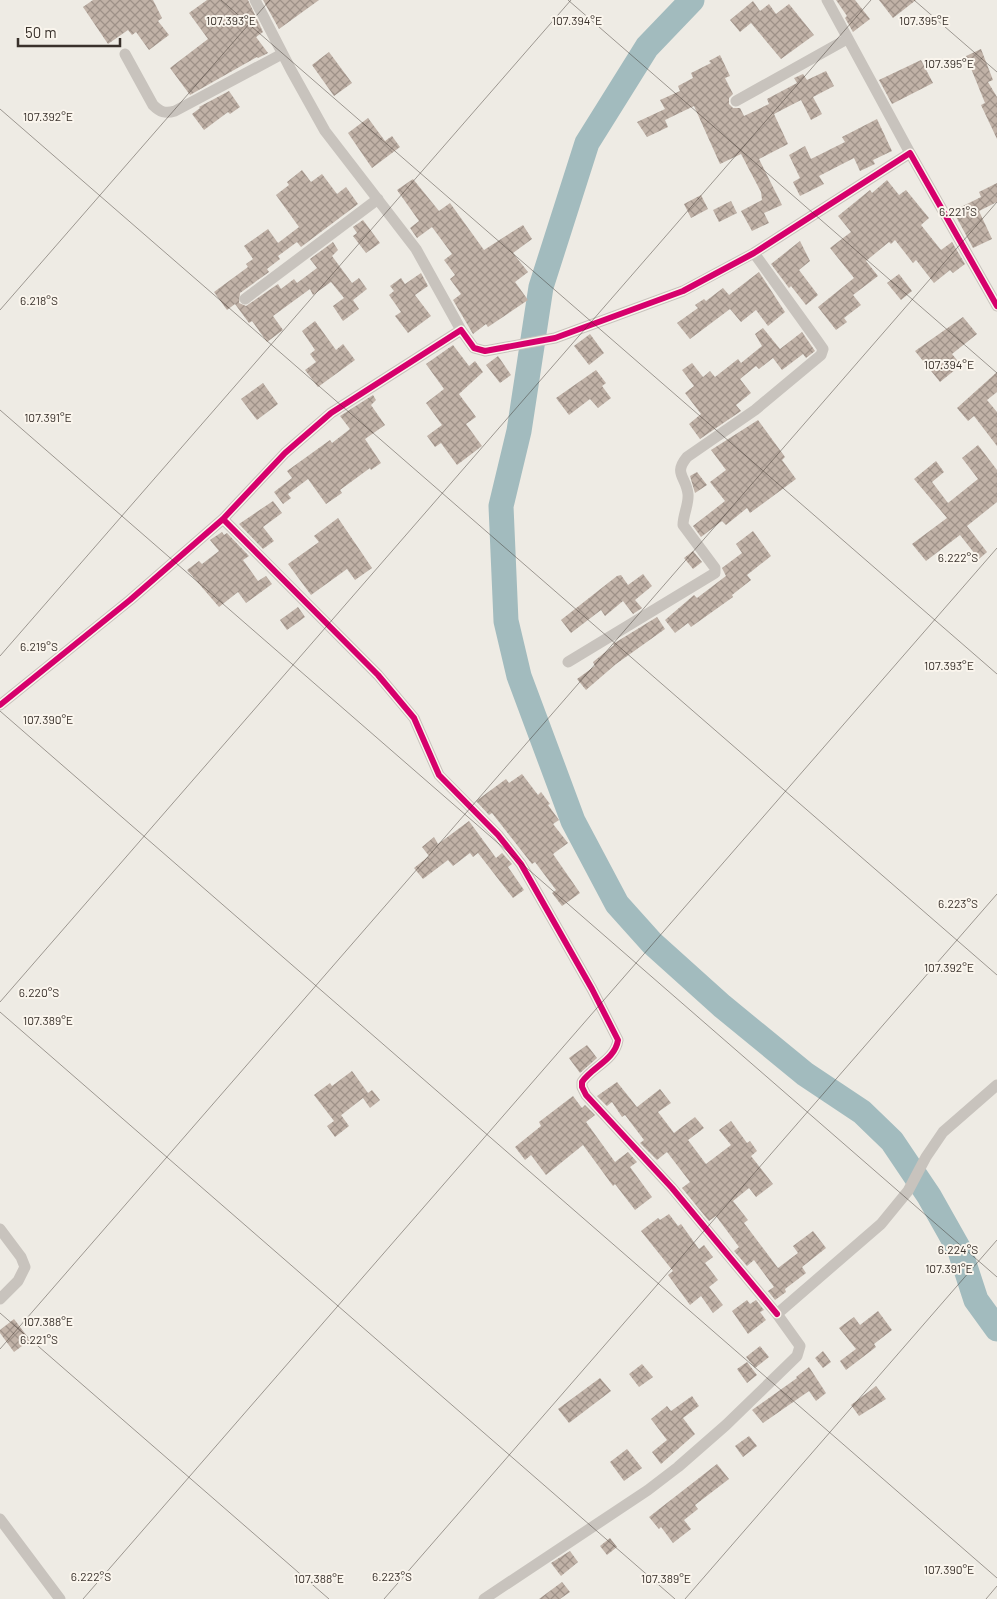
<svg xmlns="http://www.w3.org/2000/svg" width="997" height="1599" viewBox="0 0 997 1599" font-family="Barlow,sans-serif">
	<style>
		.lines { fill: none; stroke-linecap: round; stroke-linejoin: round }
		.river { stroke: #a2bbbe; stroke-width: 25 }
		.building { fill: url(#building-cross-hatch) }
		.minor { stroke: #c8c3bd; stroke-width: 11 }
		.cycleway-casing { stroke: #faf5ed; stroke-width: 9 }
		.cycleway { stroke: #d6006c; stroke-width: 6 }
		.ticks { fill: none; stroke: #39312b; stroke-width: 1; stroke-opacity: 0.45 }
		.ticks-label { font-size: 12px; text-anchor: middle; fill: #39312b; stroke: #faf5ed; stroke-width: 4; stroke-linejoin: round; paint-order: stroke }
	</style>
	<defs>
		<pattern id="building-cross-hatch" width="8" height="8" patternUnits="userSpaceOnUse" patternTransform="scale(1.25)"><rect width="8" height="8" fill="#c1b2a7"/><path d="M0 0l8 8M0 8l8-8" fill="none" stroke="#9e9188"/></pattern>
	</defs>
	<rect width="100%" height="100%" fill="#eeebe4"/>
	<g class="lines">
		<!-- river -->
		<path class="river" d="M692,0L647,47L587,143L541,287L519,431L501,506L506,621L519,676L573,821L617,904L652,943L722,1006L805,1074L862,1112L892,1141L929,1196L960,1251L976,1300L997,1329"/>
	</g>
	<!-- building -->
	<path class="building" d="M93,0H153L162,18L158,21L169,35L149,50L136,32L132,35L128,30L108,44L83,7Z
		M207,0H248L263,32L256,37L268,53L258,58L257,57L190,95L170,68L208,39L189,13Z
		M263,0H319L279,29Z
		M836,0H855L870,19L853,32L845,18L847,16Z
		M879,0H916L893,18Z
		M753,1L760,11L769,4L776,14L789,4L814,35L781,59L751,23L740,32L730,20Z
		M981,49L993,80L988,82L997,97V139L981,105L985,103L966,56Z
		M329,52L352,83L334,96L312,65Z
		M720,55L730,76L725,78L733,94L729,98V104L733,108H740L744,116L769,104L767,99L797,83L794,78L803,74L807,80L826,71L834,86L813,97L822,114L811,120L801,100L774,114L788,144L759,159L782,205L764,213L769,223L752,231L741,211L762,200L761,192L741,154L720,164L694,106L665,120L668,127L647,137L637,122L665,109L660,100L680,91L678,86L693,78L691,73L711,63L709,61Z
		M921,60L933,83L892,104L879,80Z
		M229,91L240,107L230,114L228,112L204,130L192,114L200,108L199,107Z
		M368,118L385,141L392,136L400,147L372,168L348,133Z
		M877,119L892,151L873,160L875,164L860,171L854,158L819,176L824,184L800,196L793,182L800,178L789,155L805,146L811,159L845,142L842,137Z
		M302,170L311,182L322,174L337,194L346,187L358,204L301,247L297,242L278,256L280,259L267,269L269,272L240,293L239,303L246,306L278,284L281,289L294,279L297,283L317,268L310,259L333,242L338,250L332,256L352,283L359,278L367,289L353,300L359,309L343,321L333,306L344,298L331,282L313,295L310,289L273,316L283,330L267,342L252,321L249,323L235,304L227,310L214,292L248,267L246,264L253,259L244,246L268,229L278,243L299,227L276,195L289,185L287,182Z
		M413,179L439,211L450,203L484,250L523,225L532,239L513,253L528,272L515,282L528,300L488,327L486,324L473,334L453,300L461,294L450,279L455,275L444,260L452,254L432,227L417,238L410,228L419,221L397,190Z
		M887,180L899,195L906,190L929,218L921,225L941,250L952,242L965,264L953,273L950,270L934,283L916,260L913,263L895,240L891,244L889,242L866,261L878,276L853,295L861,305L844,318L847,322L836,330L818,307L854,278L830,248L851,232L838,216L870,190L872,193Z
		M997,183V202L979,211L992,239L973,248L953,211L981,197L979,192Z
		M701,195L708,209L691,218L684,204Z
		M731,201L737,213L719,222L713,210Z
		M363,220L380,243L366,253L353,236L357,233L353,227Z
		M800,241L810,261L799,270L818,295L806,305L791,286L789,288L771,264Z
		M759,272L785,312L768,326L756,310L741,322L730,309L690,339L677,323L698,308L695,305L704,299L706,301L723,288L729,295Z
		M421,273L428,286L415,295L431,316L408,333L395,316L401,312L389,295L394,291L390,286L401,278L405,284Z
		M899,274L912,291L901,300L887,283Z
		M963,317L977,334L952,354L961,365L940,382L915,351Z
		M315,321L336,350L343,344L355,360L318,387L305,370L316,362L310,354L315,350L302,331Z
		M763,328L780,349L802,332L815,351L806,358L803,354L782,370L773,358L759,369L756,366L740,379L751,393L736,405L741,411L700,439L689,424L701,414L685,393L694,386L682,370L692,363L703,377L710,371L715,377L738,359L741,363L762,346L755,334Z
		M590,334L604,353L589,365L574,346Z
		M453,345L469,366L475,361L483,372L459,394L476,417L466,424L482,446L457,465L441,443L435,447L427,436L442,425L426,403L444,389L426,364Z
		M498,356L511,375L500,383L486,365Z
		M596,370L606,383L602,386L611,398L598,408L590,399L569,415L556,398Z
		M997,372V392L987,400L997,412V446L974,416L968,421L957,408Z
		M263,383L278,404L257,420L241,399Z
		M373,395L376,400L371,405L385,425L365,439L381,463L371,470L370,468L340,490L342,493L326,504L308,479L288,494L291,498L283,504L274,492L292,478L287,471L330,440L332,443L350,429L340,416Z
		M758,420L785,457L782,460L796,479L750,513L747,508L726,525L722,521L701,537L693,526L725,501L710,482L726,470L711,450Z
		M978,445L997,470V502L967,526L987,552L979,559L960,535L926,561L912,544L947,518L914,479L936,461L944,472L932,482L948,503L978,479L962,458Z
		M697,472L707,485L695,493L690,476Z
		M273,501L282,513L263,527L274,541L263,549L239,524Z
		M338,518L372,568L355,580L347,569L311,595L288,564L319,542L314,536Z
		M753,531L771,556L747,575L751,580L732,595L733,597L691,627L688,623L675,633L665,620L694,595L697,598L726,576L722,568L742,553L736,544Z
		M222,532L224,535L227,533L249,556L243,560L258,581L266,576L272,584L246,603L238,592L219,607L187,570L199,561L202,564L219,551L210,540Z
		M693,551L702,562L693,569L684,558Z
		M643,574L652,586L635,600L642,608L633,614L623,601L605,616L601,610L571,633L561,620L617,576L621,575L628,585Z
		M298,607L305,617L287,630L280,620Z
		M657,617L665,629L616,664L586,690L577,679L595,666L593,662L614,645L613,644Z
		M522,774L538,795L541,792L550,804L548,805L559,820L553,824L568,843L553,854L580,893L562,906L552,893L556,890L535,862L532,864L492,813L489,815L476,801L506,779L509,783Z
		M469,821L496,858L502,853L512,864L508,867L524,890L513,898L478,853L473,857L470,853L453,866L448,860L423,879L414,868L429,856L422,847L434,837L438,844Z
		M587,1045L597,1058L580,1073L569,1058Z
		M352,1071L368,1093L372,1090L380,1100L370,1108L363,1098L335,1120L341,1115L349,1126L335,1137L327,1126L334,1121L314,1095L330,1083L332,1086Z
		M617,1082L637,1107L660,1089L671,1103L658,1112L674,1133L695,1117L704,1128L688,1140L706,1164L731,1145L719,1130L731,1121L747,1143L750,1141L757,1151L751,1156L773,1184L756,1197L749,1188L733,1201L748,1220L744,1223L778,1268L798,1253L793,1246L813,1231L826,1248L802,1267L806,1273L785,1289L786,1292L775,1300L768,1291L774,1287L754,1260L747,1266L734,1251L739,1247L716,1216L709,1221L682,1188L690,1182L667,1152L657,1160L640,1143L644,1140L625,1115L622,1117L612,1102L607,1106L597,1096Z
		M573,1096L582,1108L585,1105L595,1115L586,1122L615,1162L628,1152L637,1162L630,1167L652,1197L635,1210L615,1184L613,1186L583,1145L546,1175L531,1155L525,1160L515,1147L541,1126L539,1122Z
		M669,1214L678,1226L681,1224L699,1249L704,1245L713,1257L705,1263L718,1280L709,1287L723,1305L713,1313L701,1296L690,1305L668,1275L673,1271L641,1231L658,1218L660,1220Z
		M747,1300L750,1304L756,1300L764,1310L760,1312L766,1320L748,1334L732,1311Z
		M878,1311L892,1330L874,1344L876,1347L846,1370L840,1361L856,1349L839,1328L854,1317L860,1325Z
		M14,1319L30,1340L14,1352L0,1333V1330Z
		M760,1346L769,1357L755,1368L746,1357Z
		M823,1351L831,1362L823,1368L815,1358Z
		M747,1362L757,1375L747,1383L737,1369Z
		M642,1364L653,1377L639,1387L629,1374Z
		M809,1367L826,1393L816,1401L809,1391L763,1423L752,1410L797,1378L796,1377Z
		M600,1378L611,1391L569,1423L558,1409Z
		M876,1386L886,1399L859,1416L851,1405Z
		M692,1396L699,1406L683,1418L695,1434L661,1464L652,1452L667,1440L651,1419L667,1406L671,1411Z
		M749,1436L757,1446L743,1457L735,1446Z
		M627,1449L642,1468L624,1481L610,1462Z
		M717,1464L729,1479L695,1505L698,1509L684,1520L691,1529L673,1543L661,1527L659,1529L649,1517Z
		M610,1538L617,1547L607,1555L600,1546Z
		M570,1551L578,1562L561,1576L551,1563Z
		M562,1582L570,1592L560,1599H539Z"/>
	<g class="lines">
		<!-- minor -->
		<path class="minor" d="M255,0L291,70L325,131L416,249L461,330
			M827,0L910,153
			M125,54L153,105C160,112 165,114 175,111L282,54
			M736,101L847,39
			M245,299L378,199
			M223,519L378,675L414,718L439,775L498,835L521,864L592,989L618,1040C615,1060 592,1067 582,1082V1087L586,1095L672,1188L777,1314
			M568,662L715,573V568L683,525C683,515 689,504 688,494C686,476 673,474 687,457L755,410L821,355L823,349L816,339L754,253
			M0,705L130,600L223,519L285,453L331,413L461,330L474,348L485,351L555,338L683,291L754,253L910,153L997,306
			M0,1229L21,1257L25,1267L18,1281L0,1299
			M0,1519L60,1599
			M484,1599L648,1490L678,1467L726,1425L797,1356L800,1346L777,1314L881,1224L908,1191L926,1157L943,1132L997,1085"/>
		<defs>
			<path id="cycleway" d="M223,519L378,675L414,718L439,775L498,835L521,864L592,989L618,1040C615,1060 592,1067 582,1082V1087L586,1095L672,1188L777,1314
				M0,705L130,600L223,519L285,453L331,413L461,330L474,348L485,351L555,338L683,291L754,253L910,153L997,306"/>
		</defs>
		<!-- cycleway casing -->
		<use href="#cycleway" class="cycleway-casing"/>
		<!-- cycleway -->
		<use href="#cycleway" class="cycleway"/>
	</g>
	<!-- ticks -->
	<path class="ticks" d="M221,0L997,674M568,0L997,373M914,0L997,72M0,109L997,975M0,310L270,0M0,410L997,1277M0,656L571,0M0,711L997,1578M0,1002L871,0M0,1012L675,1599M0,1313L329,1599M0,1349L997,202M83,1599L997,548M384,1599L997,894M685,1599L997,1240M986,1599L997,1586"/>
	<g class="ticks-label">
		<text x="231" y="25">107.393°E</text>
		<text x="577" y="25">107.394°E</text>
		<text x="924" y="25">107.395°E</text>
		<text x="949" y="68">107.395°E</text>
		<text x="48" y="121">107.392°E</text>
		<text x="958" y="216">6.221°S</text>
		<text x="39" y="305">6.218°S</text>
		<text x="949" y="369">107.394°E</text>
		<text x="48" y="422">107.391°E</text>
		<text x="958" y="562">6.222°S</text>
		<text x="39" y="651">6.219°S</text>
		<text x="949" y="670">107.393°E</text>
		<text x="48" y="724">107.390°E</text>
		<text x="958" y="908">6.223°S</text>
		<text x="949" y="972">107.392°E</text>
		<text x="39" y="997">6.220°S</text>
		<text x="48" y="1025">107.389°E</text>
		<text x="958" y="1254">6.224°S</text>
		<text x="949" y="1273">107.391°E</text>
		<text x="48" y="1326">107.388°E</text>
		<text x="39" y="1344">6.221°S</text>
		<text x="949" y="1574">107.390°E</text>
		<text x="91" y="1581">6.222°S</text>
		<text x="392" y="1581">6.223°S</text>
		<text x="319" y="1583">107.388°E</text>
		<text x="666" y="1583">107.389°E</text>
	</g>
	<!-- scale -->
	<path d="M18 38v8h102v-8" fill="none" stroke="#39312b" stroke-width="2.5"/>
	<text x="25" y="38" font-size="15" fill="#39312b" stroke="#faf5ed" stroke-width="4" paint-order="stroke">50 m</text>
</svg>
